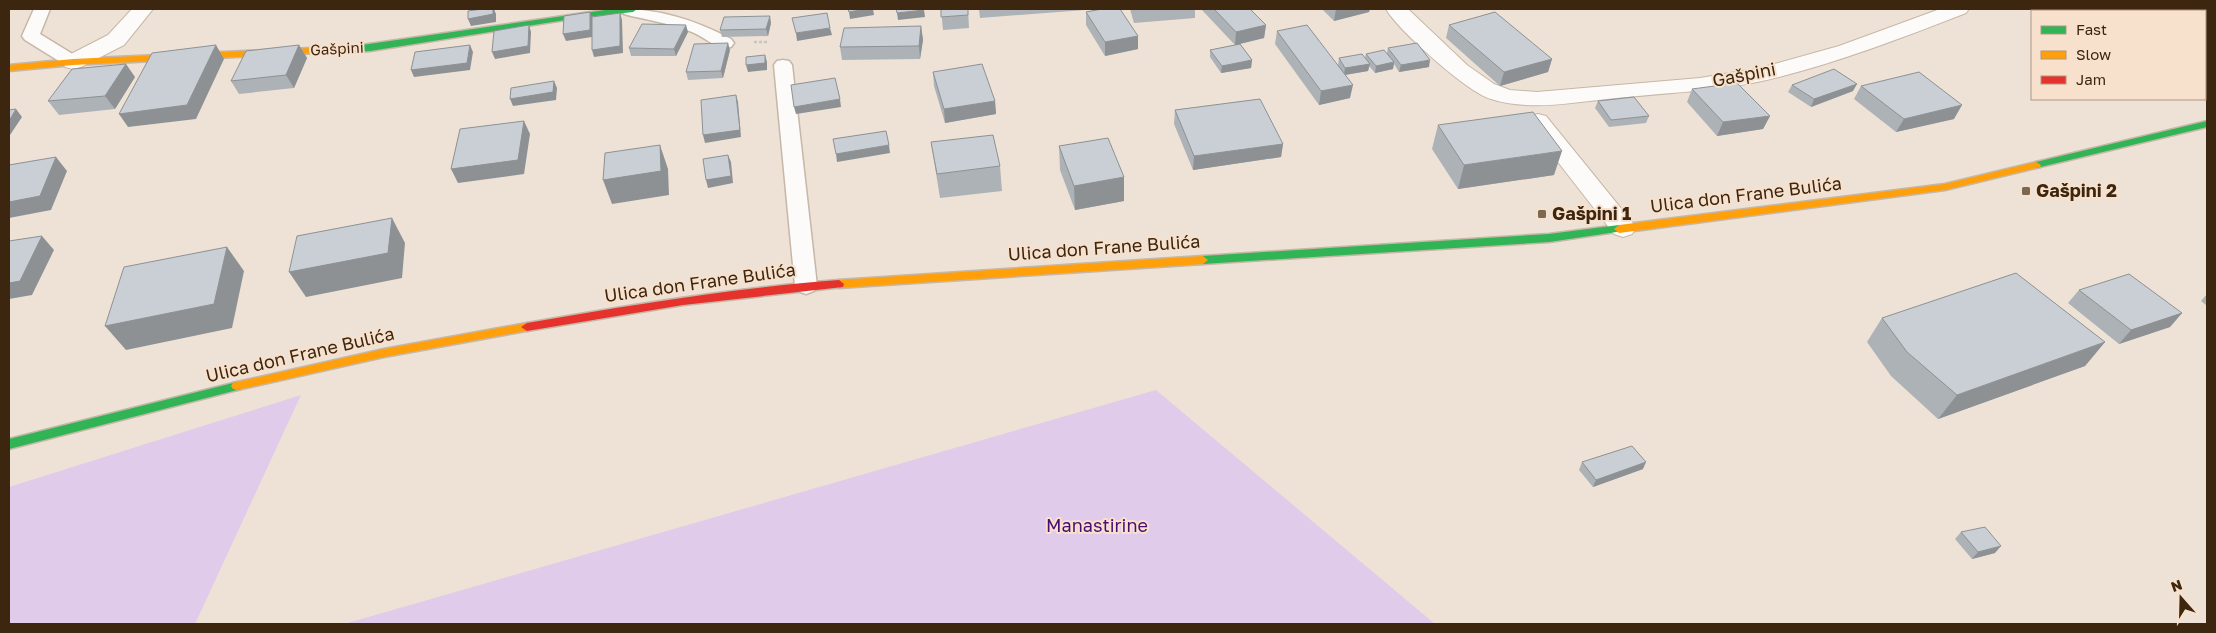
<svg xmlns="http://www.w3.org/2000/svg" width="2216" height="633" viewBox="0 0 2216 633" font-family="'Golos Text',sans-serif">
	<style>
		.green { fill: #e0cbea }
		.lines { fill: none; stroke-linecap: round; stroke-linejoin: round }
		.lane-casing { stroke: #c6b7a7; stroke-width: 3 }
		.street-casing { stroke: #c6b7a7; stroke-width: 2 }
		.fast-casing { stroke: #c6b7a7; stroke-width: 3 }
		.slow-casing { stroke: #c6b7a7; stroke-width: 3 }
		.jam-casing { stroke: #c6b7a7; stroke-width: 3 }
		.path { stroke: #cbc4bd; stroke-width: 2.5; stroke-dasharray: 3 2; stroke-linecap: butt }
		.lane { fill: #fcfbf9; fill-rule: evenodd }
		.street { fill: #fcfbf9; fill-rule: evenodd }
		.fast { fill: #30b455; fill-rule: evenodd }
		.slow { fill: #ff9f0a; fill-rule: evenodd }
		.jam { fill: #e5322d; fill-rule: evenodd }
		.wall { fill: #adb2b6 }
		.shaded-wall { fill: #8d9194 }
		.building { fill: #c9cfd4; stroke: #8d9194 }
		.poi-dot { fill: #7a6855; stroke: #f8e1cc; stroke-width: 2 }
		.labels { text-anchor: middle; stroke-width: 4; stroke-linejoin: round; paint-order: stroke }
		.far-street-label { font-size: 15px; fill: #3c2610; stroke: #f8e1cc }
		.street-label { font-size: 18px; fill: #3c2610; stroke: #f8e1cc }
		.poi-label { font-size: 18px; font-weight: bold; fill: #3c2610; stroke: #f8e1cc; text-anchor: start }
		.park-label { font-size: 18px; fill: #4a0d78; stroke: #f8e1cc }
	</style>
	<rect width="100%" height="100%" fill="#eee2d6"/>
	<!-- green -->
	<path class="green" d="M1156,390L1435,624H344Z
		M301,395L195,624H9V487Z"/>
	<g class="lines">
		<defs>
			<path id="lane" d="M34,9H50L40,34L79,58L82,62L79,66L73,67L67,66L25,40L22,36Z
				M622,9C661,9 697,21 731,39L734,43L731,47C716,50 705,37 692,32C671,23 646,20 624,14Z
				M783,60L789,61L792,65L817,286L814,291L806,294L798,291L795,286L774,65L777,61Z"/>
			<path id="street" d="M132,9H153L124,45L81,67L73,69L65,67L62,62L65,57L108,35Z
				M1386,9H1408L1467,65L1494,84L1510,90L1537,92L1700,78L1760,68L1839,46L1940,9H1969L1966,13C1899,39 1832,65 1762,81C1711,92 1659,93 1607,99C1569,103 1529,111 1491,99C1467,92 1398,30 1386,9Z
				M1538,114L1546,116L1632,222L1636,228L1632,234L1623,237L1614,234L1526,121L1530,116Z"/>
			<path id="fast" d="M612,9H637L633,12L578,18L370,51L355,52L351,49L355,46Z
				M2207,121V127L2036,168L2031,165L2036,162Z
				M1619,225L1623,227L1624,229L1623,231L1549,242L1203,264L1198,260L1203,256L1549,234Z
				M237,382L241,383L243,386L241,389L9,449V439Z"/>
			<path id="slow" d="M355,46L359,49L358,51L73,65L9,71V65L73,59Z
				M2036,162L2041,165L2040,167L1945,190L1619,233L1614,229L1619,225L1945,184Z
				M1203,256L1208,260L1203,264L839,288L834,284L839,280Z
				M527,323L531,324L533,327L531,330L384,357L237,390L233,389L231,386L233,383L237,382L384,349Z"/>
			<path id="jam" d="M839,280L844,284L843,287L683,305L527,331L521,327L527,323C631,305 734,288 839,280Z"/>
		</defs>
		<!-- lane casing -->
		<use href="#lane" class="lane-casing"/>
		<!-- street casing -->
		<use href="#street" class="street-casing"/>
		<!-- fast casing -->
		<use href="#fast" class="fast-casing"/>
		<!-- slow casing -->
		<use href="#slow" class="slow-casing"/>
		<!-- jam casing -->
		<use href="#jam" class="jam-casing"/>
		<!-- path -->
		<path class="path" d="M754,42H768"/>
		<!-- lane -->
		<use href="#lane" class="lane"/>
		<!-- street -->
		<use href="#street" class="street"/>
		<!-- fast -->
		<use href="#fast" class="fast"/>
		<!-- slow -->
		<use href="#slow" class="slow"/>
		<!-- jam -->
		<use href="#jam" class="jam"/>
	</g>
	<!-- wall -->
	<path class="wall" d="M941,9H968L969,28L943,30Z
		M979,9H1120L1138,49L1105,56L1086,25V12L1098,9L980,18Z
		M1130,9H1195V18L1134,23Z
		M1201,9H1250L1266,25L1264,38L1240,44L1252,60L1251,68L1221,73L1210,57V50L1235,45Z
		M1322,9H1370L1369,12L1334,21Z
		M2097,9H2149L2141,11H2102Z
		M2207,9V38L2205,37V11H2188L2189,10Z
		M771,23L768,36L722,37L720,30Z
		M1449,25L1552,59L1548,72L1500,86L1446,38Z
		M921,26L923,40L920,59L842,60L840,47Z
		M1277,31L1338,65L1339,58H1365L1366,54L1387,53L1388,48L1429,67L1399,72L1394,64L1393,69L1375,73L1369,66L1368,71L1345,75L1350,98L1319,105L1275,44Z
		M688,32L676,56H631L629,48Z
		M299,45L307,58L294,88L239,94L231,81Z
		M730,50L723,78L688,80L686,72Z
		M933,72L995,101L996,114L945,123L934,86Z
		M135,77L115,109L59,115L48,101Z
		M1792,85L1853,91L1811,107L1788,92Z
		M1861,86L1954,119L1896,132L1854,99Z
		M1692,89L1770,116L1763,129L1717,136L1687,102Z
		M1598,101L1649,116L1646,123L1609,127L1595,108Z
		M1175,110L1283,144L1281,157L1193,170L1174,124Z
		M1438,125L1554,175L1458,189L1432,149Z
		M931,142L1000,166L1002,191L940,198Z
		M1059,146L1124,201L1075,210L1060,170Z
		M2079,290L2182,313L2170,327L2119,344L2068,303Z
		M2207,294V306L2201,301Z
		M1882,318L2105,342L2085,366L1938,419L1891,376L1867,342Z
		M1582,462L1643,469L1593,487L1579,470Z
		M1961,532L1995,553L1972,559L1955,539Z"/>
	<!-- shaded-wall -->
	<path class="shaded-wall" d="M494,9L496,14V22L471,26L468,19Z
		M866,9H873L874,15L850,19L849,12Z
		M1336,9H1370L1369,12L1334,21Z
		M2132,9H2149L2141,11H2124Z
		M924,10L925,17L898,20L897,13Z
		M590,12L593,19L592,37L566,41L563,34Z
		M620,13L622,20L623,53L594,57L592,50Z
		M770,16L771,23L768,36L766,29Z
		M529,25L531,32L530,53L495,59L492,52Z
		M686,25L688,32L676,56L674,49Z
		M1266,25L1264,38L1235,45L1236,32Z
		M921,26L923,40L920,59L919,46Z
		M830,28L832,35L797,41L796,33Z
		M1138,36V49L1105,56V42Z
		M728,43L730,50L723,78L721,71Z
		M216,45L224,59L196,119L128,127L119,114Z
		M299,45L307,58L294,88L286,75Z
		M470,45L473,52L470,70L414,77L411,70Z
		M765,55L767,62V70L748,72L746,65Z
		M1552,59L1548,72L1500,86L1504,72Z
		M1252,60L1251,68L1221,73L1222,66Z
		M1430,60L1429,67L1399,72L1401,65Z
		M1394,62L1393,69L1375,73L1376,66Z
		M126,64L135,77L115,109L105,96Z
		M1370,64L1368,71L1344,75L1345,68Z
		M554,81L557,88L556,100L513,106L510,99Z
		M1857,84L1853,91L1811,107L1814,99Z
		M1353,85L1350,98L1319,105L1321,91Z
		M736,95L738,102L741,137L705,143L703,135Z
		M840,99L841,107L796,114L794,107Z
		M995,101L996,114L945,123L944,109Z
		M1962,105L1954,119L1896,132L1904,119Z
		M16,109L22,117L10,135H9V121Z
		M1770,116L1763,129L1717,136L1723,122Z
		M524,121L530,134L524,174L458,183L451,169Z
		M1283,144L1281,157L1193,170L1194,156Z
		M660,145L668,169L669,195L612,204L603,180Z
		M889,145L890,153L837,162L836,154Z
		M1562,151L1554,175L1458,189L1464,165Z
		M728,155L731,162L733,183L708,188L706,180Z
		M56,157L67,171L51,210L9,218V202Z
		M1124,177V201L1075,210L1074,186Z
		M392,218L405,243L402,278L306,297L289,272Z
		M42,236L54,250L32,295L9,299V283Z
		M227,247L244,271L232,328L126,350L105,326Z
		M2182,313L2170,327L2119,344L2131,330Z
		M2105,342L2085,366L1938,419L1957,395Z
		M1646,462L1643,469L1593,487L1596,480Z
		M2001,546L1995,553L1972,559L1978,552Z"/>
	<!-- building -->
	<path class="building" d="M482,9H493V14L468,19V11Z
		M848,9H866L849,12Z
		M896,9H924V10L897,13Z
		M941,9H968V15L941,17Z
		M1102,9H1120L1138,36L1105,42L1086,12Z
		M1214,9H1250L1266,25L1236,32Z
		M2115,9H2132L2124,11H2120Z
		M2193,9H2207V19L2205,18V11H2192L2189,10Z
		M590,12V30L563,34L564,16Z
		M1495,12L1552,59L1504,72L1449,25Z
		M620,13V46L592,50V17Z
		M827,13L830,28L796,33L792,18Z
		M770,16L766,29L720,30L724,17Z
		M642,24L686,25L674,49L629,48Z
		M529,25L528,46L492,52L494,31Z
		M1307,25L1353,85L1321,91L1277,31Z
		M921,26L919,46L840,47L844,28Z
		M728,43L721,71L686,72L694,44Z
		M1417,43L1430,60L1401,65L1388,48Z
		M1240,44L1252,60L1222,66L1210,50Z
		M216,45L187,105L119,114L152,53Z
		M299,45L286,75L231,81L246,51Z
		M470,45L467,63L411,70L415,52Z
		M1384,50L1394,62L1376,66L1366,54Z
		M1362,54L1370,64L1345,68L1339,58Z
		M765,55V63L746,65V57Z
		M126,64L105,96L48,101L72,69Z
		M982,64L995,101L944,109L933,72Z
		M1834,69L1857,84L1814,99L1792,85Z
		M1919,72L1962,105L1904,119L1861,86Z
		M835,78L840,99L794,107L791,85Z
		M554,81L553,92L510,99L511,88Z
		M1737,83L1770,116L1723,122L1692,89Z
		M736,95L740,130L703,135L701,100Z
		M1634,97L1649,116L1611,120L1598,101Z
		M1260,99L1283,144L1194,156L1175,110Z
		M16,109L9,121V110Z
		M1533,112L1562,151L1464,165L1438,125Z
		M524,121L518,160L451,169L460,129Z
		M886,131L889,145L836,154L833,139Z
		M993,135L1000,166L937,174L931,142Z
		M1108,138L1124,177L1074,186L1059,146Z
		M660,145L661,171L603,180L605,153Z
		M728,155L731,176L706,180L703,159Z
		M56,157L40,196L9,202V165Z
		M392,218L388,253L289,272L297,236Z
		M42,236L20,281L9,283V241Z
		M227,247L214,304L105,326L124,267Z
		M2016,273L2105,342L1957,395L1907,352L1882,318Z
		M2129,274L2182,313L2131,330L2079,290Z
		M1632,446L1646,462L1596,480L1582,462Z
		M1985,527L2001,546L1978,552L1961,532Z"/>
	<!-- markers -->
	<g class="poi-dot">
		<rect x="2021" y="186" width="10" height="10" rx="2.5"/>
		<rect x="1537" y="209" width="10" height="10" rx="2.5"/>
	</g>
	<g class="labels">
		<!-- far-street labels -->
		<g class="far-street-label">
			<text transform="translate(337 49) rotate(-3)" y="5">Gašpini</text>
		</g>
		<!-- street labels -->
		<g class="street-label">
			<text transform="translate(1744 75) rotate(-11)" y="6">Gašpini</text>
			<text transform="translate(1746 195) rotate(-7)" y="6">Ulica don Frane Bulića</text>
			<text transform="translate(1104 248) rotate(-4)" y="6">Ulica don Frane Bulića</text>
			<text transform="translate(700 283) rotate(-8)" y="6">Ulica don Frane Bulića</text>
			<text transform="translate(300 355) rotate(-13)" y="6">Ulica don Frane Bulića</text>
		</g>
		<!-- poi labels -->
		<g class="poi-label">
			<text x="2036" y="197">Gašpini 2</text>
			<text x="1552" y="220">Gašpini 1</text>
		</g>
		<!-- park labels -->
		<g class="park-label">
			<text x="1097" y="532">Manastirine</text>
		</g>
	</g>
	<!-- border -->
	<rect width="2216" height="633" fill="none" stroke="#3c2610" stroke-width="20"/>
	<!-- legend -->
	<rect x="2031" y="10" width="175" height="90" fill="#f8e1cc" stroke="#ad9681"/>
	<rect x="2041" y="26" width="25" height="8" fill="#30b455" stroke="#ad9681"/>
	<text x="2076" y="35" font-size="15" fill="#3c2610">Fast</text>
	<rect x="2041" y="51" width="25" height="8" fill="#ff9f0a" stroke="#ad9681"/>
	<text x="2076" y="60" font-size="15" fill="#3c2610">Slow</text>
	<rect x="2041" y="76" width="25" height="8" fill="#e5322d" stroke="#ad9681"/>
	<text x="2076" y="85" font-size="15" fill="#3c2610">Jam</text>
	<!-- north arrow -->
	<g transform="translate(2181 598) rotate(340)" stroke="#f8e1cc" stroke-width="4" paint-order="stroke">
	<path d="M0-4L9 19L0 12L-9 19Z" fill="#3c2610"/>
	<text y="-8" font-size="14" font-weight="bold" text-anchor="middle" fill="#3c2610">N</text>
	</g>
</svg>
